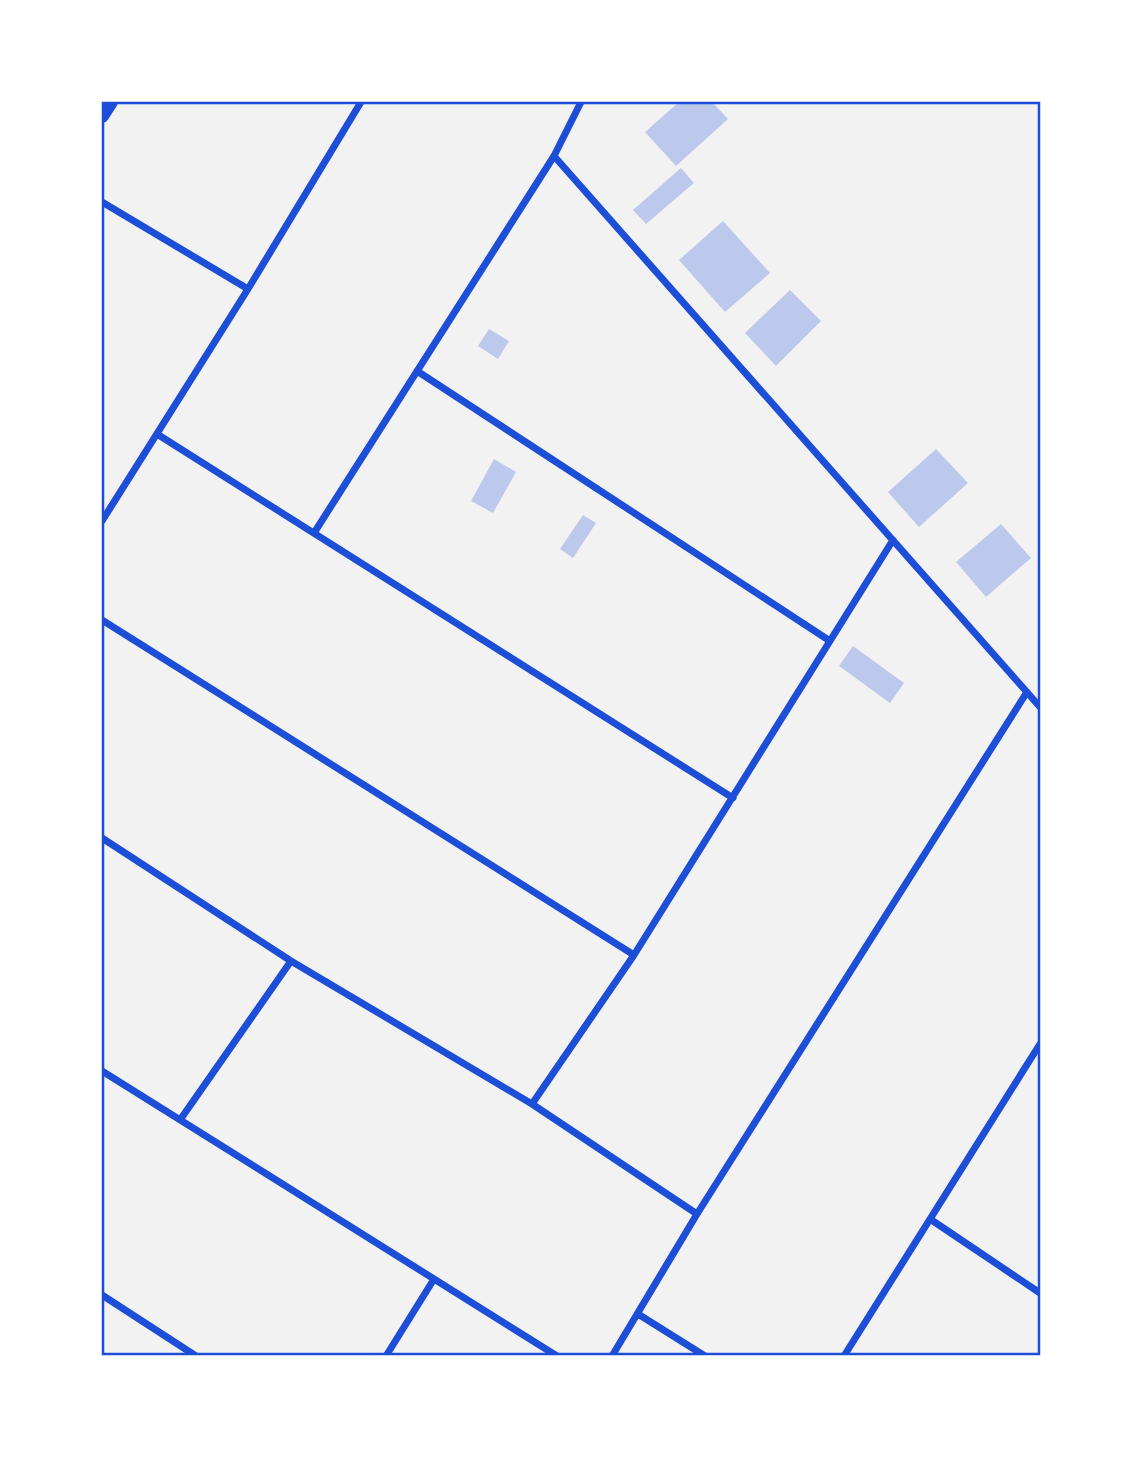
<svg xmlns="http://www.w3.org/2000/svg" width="1142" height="1457" viewBox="0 0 1142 1457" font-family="'Noto Serif',serif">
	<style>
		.building { fill: #bdc9ec }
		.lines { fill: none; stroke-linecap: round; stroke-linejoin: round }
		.minor { stroke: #1d4ed8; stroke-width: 7 }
		.secondary { stroke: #1d4ed8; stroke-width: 14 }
		.neatline { fill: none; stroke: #1d4ed8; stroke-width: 2.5 }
	</style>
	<rect width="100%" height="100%" fill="#f2f2f2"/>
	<!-- building -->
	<path class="building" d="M679,102H712L728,119L676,166L645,132Z
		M681,168L694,183L646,224L633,210Z
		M723,221L770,273L725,312L679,260Z
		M790,290L821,321L776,366L745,333Z
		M489,329L509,341L498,359L478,346Z
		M936,449L968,483L919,527L888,492Z
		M494,459L516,472L493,513L471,501Z
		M583,515L596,523L573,558L560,549Z
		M1001,524L1031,558L986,597L956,562Z
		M853,646L904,683L890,703L839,666Z"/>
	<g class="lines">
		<!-- minor -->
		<path class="minor" d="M554,156L1040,707
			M102,202L248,289
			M417,371L830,641
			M157,434L733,798
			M102,521L248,289L361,102
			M314,533L554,156L581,102
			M102,620L634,955
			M102,838L291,961L532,1104L697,1214
			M102,1071L557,1356
			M532,1104L634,955L893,540
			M180,1120L291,961
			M930,1219L1040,1293
			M102,1295L196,1356
			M638,1314L705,1356
			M386,1356L434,1279
			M612,1356L697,1214L1027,692
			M844,1356L1040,1044"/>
		<!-- secondary -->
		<path class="secondary" d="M102,116L111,102"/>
	</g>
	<!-- border -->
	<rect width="1142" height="1457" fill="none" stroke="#ffffff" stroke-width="206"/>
	<rect x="103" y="103" width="936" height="1251" class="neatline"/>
</svg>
